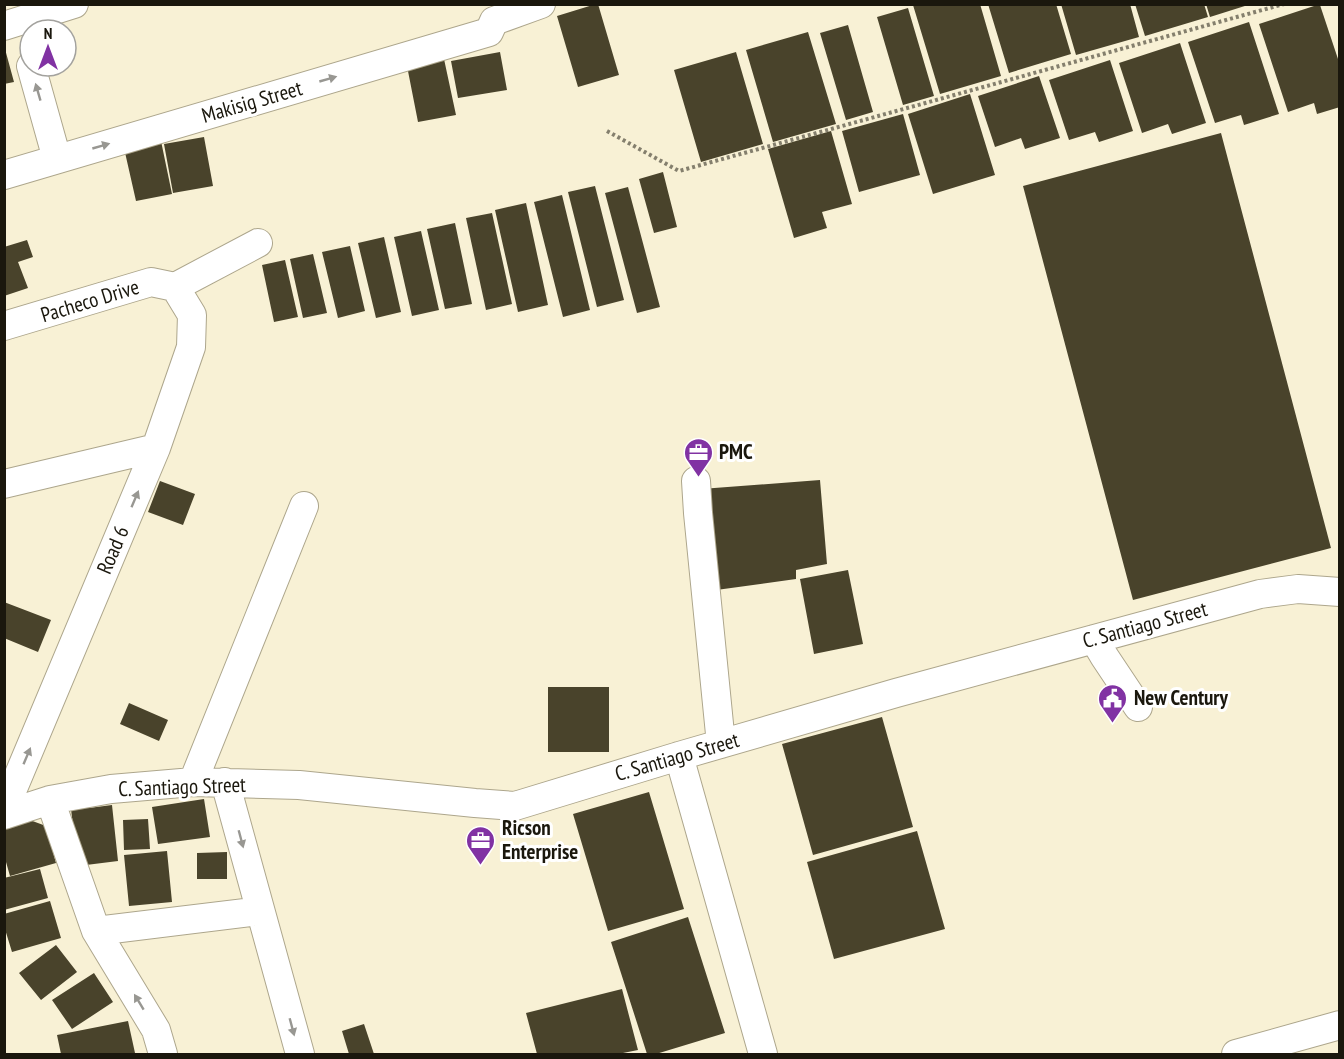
<svg xmlns="http://www.w3.org/2000/svg" width="1344" height="1059" viewBox="0 0 1344 1059" font-family="'PT Sans Narrow',sans-serif">
	<style>
		.building { fill: #49432b }
		.lines { fill: none; stroke-linecap: round; stroke-linejoin: round }
		.minor-casing { stroke: #ada68c; stroke-width: 30 }
		.path { stroke: #847f6d; stroke-width: 4; stroke-dasharray: 3 3; stroke-linecap: butt }
		.minor { stroke: #fff; stroke-width: 28 }
		.oneway { fill: #989792 }
		.labels { text-anchor: middle; stroke-width: 6; stroke-linejoin: round; paint-order: stroke }
		.street-label { font-size: 21px; fill: #1a170d; stroke: #fff }
		.poi-label { font-size: 21px; font-weight: bold; fill: #1a170d; stroke: #fff; text-anchor: start }
	</style>
	<rect width="100%" height="100%" fill="#f8f1d5"/>
	<!-- building -->
	<path class="building" d="M596,4H598L619,75L578,87L557,16Z
		M915,4H980L1001,76L940,94L913,5Z
		M988,4H1056L1071,54L1009,73Z
		M1061,4H1130L1139,37L1076,55Z
		M1135,4H1204L1208,17L1145,36Z
		M1206,4H1247L1248,5L1210,17Z
		M1317,5H1320L1340,65V107L1317,114L1314,103L1288,112L1259,24Z
		M908,8L934,96L903,105L877,17Z
		M1249,22L1279,114L1244,125L1241,115L1215,123L1188,42Z
		M848,25L873,112L846,120L820,33Z
		M808,32L836,124L773,142L746,50Z
		M1180,43L1206,123L1172,134L1168,124L1142,133L1119,63Z
		M5,49L14,82L4,84V50Z
		M500,52L507,90L458,98L451,61Z
		M736,52L763,144L701,162L674,70Z
		M444,59L456,115L418,122L407,66Z
		M1110,60L1133,131L1099,142L1095,132L1069,140L1049,80Z
		M1039,76L1060,138L1025,149L1021,138L995,147L978,96Z
		M970,94L995,175L933,194L908,114Z
		M903,114L920,175L859,192L842,131Z
		M831,131L852,204L822,212L827,228L794,238L768,149Z
		M1221,133L1331,548L1133,600L1023,186Z
		M204,137L213,186L173,193L164,144Z
		M161,141L172,194L136,201L124,148Z
		M663,172L677,227L654,233L639,179Z
		M595,186L624,300L597,307L568,192Z
		M628,187L660,307L637,313L605,193Z
		M562,195L590,310L563,317L534,202Z
		M526,203L548,305L518,312L495,210Z
		M492,213L512,304L486,310L466,218Z
		M455,223L472,304L445,309L427,229Z
		M421,231L439,310L412,316L394,237Z
		M384,237L401,312L376,318L358,243Z
		M27,240L33,257L18,262L28,288L4,296V247Z
		M350,246L365,311L338,318L322,252Z
		M313,254L327,313L303,318L290,259Z
		M285,260L298,317L274,322L262,265Z
		M820,480L827,564L796,570V579L709,591L701,489Z
		M160,481L195,494L183,525L148,512Z
		M848,570L863,644L814,654L800,579Z
		M4,602L51,620L38,652L4,638Z
		M548,687H609V752H548Z
		M129,703L168,720L159,741L120,724Z
		M882,717L913,827L813,855L782,744Z
		M649,792L684,909L608,931L573,814Z
		M88,799L89,808L112,805L118,861L78,866L70,801Z
		M204,799L210,837L158,844L152,807Z
		M27,819L46,826L56,863L10,876L4,855V825Z
		M148,819L150,849L124,850L123,820Z
		M917,831L945,929L834,959L807,862Z
		M167,851L172,902L129,906L124,855Z
		M227,852V879H197V853Z
		M40,869L48,898L4,910V878Z
		M50,901L61,938L12,952L4,926V914Z
		M688,917L725,1033L656,1054H647L611,942Z
		M56,945L77,972L41,1000L19,973Z
		M94,973L113,1002L72,1029L52,1000Z
		M622,989L638,1050L618,1054H537L526,1013Z
		M128,1021L135,1053L126,1054H61L57,1035Z
		M364,1024L374,1054H349L342,1031Z"/>
	<g class="lines">
		<defs>
			<path id="minor" d="M494,21L541,4
				M4,26L74,4
				M31,66L57,159
				M4,175L489,32L494,21
				M175,287L258,243
				M4,326L151,282L175,287
				M696,481L698,513L721,744
				M4,484L156,448
				M1094,639L1104,656L1138,707
				M679,756L763,1054
				M193,782L304,506
				M225,782L300,1054
				M50,800L96,931L156,1030L163,1054
				M4,810L156,448L191,347L192,315L175,287
				M4,815L50,800L111,789L193,782L299,785L475,803L515,806L679,756L896,693L1260,594L1298,589L1340,592
				M96,931L260,911
				M1236,1054L1340,1025"/>
		</defs>
		<!-- minor casing -->
		<use href="#minor" class="minor-casing"/>
		<!-- path -->
		<path class="path" d="M607,131L679,171L1284,4"/>
		<!-- minor -->
		<use href="#minor" class="minor"/>
	</g>
	<!-- one-way arrows -->
	<defs><path id="oneway-solid" d="M-6-.8H1V-3.2L6.5 0L1 3.2V.8H-6Z" transform="scale(1.5)"/></defs>
	<g class="oneway">
		<use href="#oneway-solid" transform="translate(328 79) rotate(-16)"/>
		<use href="#oneway-solid" transform="translate(38 92) rotate(-106)"/>
		<use href="#oneway-solid" transform="translate(101 146) rotate(-16)"/>
		<use href="#oneway-solid" transform="translate(135 499) rotate(-67)"/>
		<use href="#oneway-solid" transform="translate(27 756) rotate(-67)"/>
		<use href="#oneway-solid" transform="translate(241 839) rotate(75)"/>
		<use href="#oneway-solid" transform="translate(139 1002) rotate(-121)"/>
		<use href="#oneway-solid" transform="translate(292 1027) rotate(75)"/>
	</g>
	<!-- icons -->
	<defs>
		<symbol id="office-pin" viewBox="-11 -11 22 30"><path d="M0 17L-7.5 6A9.5 9.5 0 1 1 7.5 6Z" fill="#8132a3" stroke="#fff"/><path d="M-6-3h4V-5.5h4V-3h4V5H-6ZM-1-4.5V-3h2v-1.5ZM-6 0V1H6V0Z" fill="#fff"/></symbol>
		<symbol id="civic-pin" viewBox="-11 -11 22 30"><path d="M0 17L-7.5 6A9.5 9.5 0 1 1 7.5 6Z" fill="#8132a3" stroke="#fff"/><path d="M-.6-6.5H3V-4.5H.6V-3L4-1V1h2V6H-6V1h2V-1L-.6-3ZM-1.2 2.5V6h2.4V2.5Z" fill="#fff"/></symbol>
	</defs>
	<g fill-rule="evenodd">
		<use href="#office-pin" x="682" y="436" width="33" height="45"/>
		<use href="#civic-pin" x="1096" y="682" width="33" height="45"/>
		<use href="#office-pin" x="464" y="824" width="33" height="45"/>
	</g>
	<g class="labels">
		<!-- street labels -->
		<g class="street-label">
			<text transform="translate(252 102) rotate(-16)" y="7">Makisig Street</text>
			<text transform="translate(90 301) rotate(-17)" y="7">Pacheco Drive</text>
			<text transform="translate(113 550) rotate(-67)" y="7">Road 6</text>
			<text transform="translate(1145 625) rotate(-15)" y="7">C. Santiago Street</text>
			<text transform="translate(677 757) rotate(-16)" y="7">C. Santiago Street</text>
			<text transform="translate(182 787) rotate(-2)" y="7">C. Santiago Street</text>
		</g>
		<!-- poi labels -->
		<g class="poi-label">
			<text x="719" y="459">PMC</text>
			<text x="1134" y="705">New Century</text>
			<text x="502" y="835">Ricson<tspan x="502" dy="24">Enterprise</tspan></text>
		</g>
	</g>
	<!-- border -->
	<rect width="1344" height="1059" fill="none" stroke="#1a170d" stroke-width="12"/>
	<!-- north arrow -->
	<g transform="translate(48 48)"><circle r="28" fill="#ffffff" stroke="#a3a29e" stroke-width="1.5"/>
	<path d="M0-4.5L10 22L0 15L-10 22Z" fill="#8132a3"/>
	<text y="-9" font-size="16" font-weight="bold" text-anchor="middle" fill="#1a170d">N</text>
	</g>
</svg>
